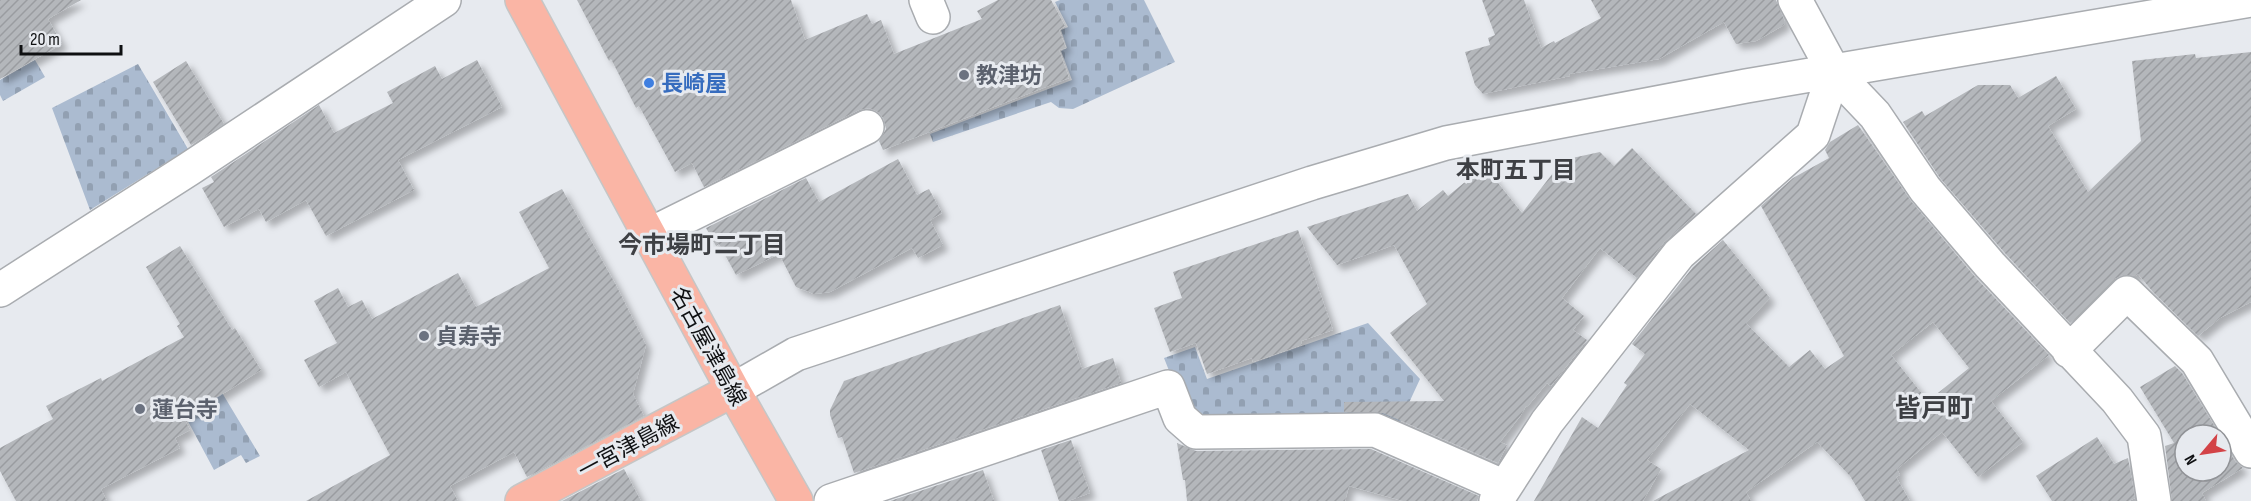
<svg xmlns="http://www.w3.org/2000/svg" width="2251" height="501" viewBox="0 0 2251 501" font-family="'Sofia Sans Condensed','Noto Sans JP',sans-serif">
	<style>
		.cemetery { fill: url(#cemetery-stones) }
		.building { fill: url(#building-hatch); fill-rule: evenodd; filter: url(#shadow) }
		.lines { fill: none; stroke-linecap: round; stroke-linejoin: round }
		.minor-casing { stroke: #a9acb0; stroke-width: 36 }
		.major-casing { stroke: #c5c6c6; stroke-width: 36 }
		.minor { stroke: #fff; stroke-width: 33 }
		.major { stroke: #fab5a5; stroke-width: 33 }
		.worship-dot { fill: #6b7280; stroke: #e7eaef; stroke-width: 2 }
		.shop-dot { fill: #3f7fe0; stroke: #e7eaef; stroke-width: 2 }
		.labels { text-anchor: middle; stroke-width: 6; stroke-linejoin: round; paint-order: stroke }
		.worship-label { font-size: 22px; font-weight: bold; fill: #5b616d; stroke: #e7eaef; text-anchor: start }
		.shop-label { font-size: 22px; font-weight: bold; fill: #366cbe; stroke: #e7eaef; text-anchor: start }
		.street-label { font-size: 22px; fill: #0f1012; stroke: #e7eaef }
		.neighbourhood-label { font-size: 24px; font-weight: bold; fill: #3e4044; stroke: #e7eaef }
		.quarter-label { font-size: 26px; font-weight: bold; fill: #3e4044; stroke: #e7eaef }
	</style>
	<defs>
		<pattern id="cemetery-stones" width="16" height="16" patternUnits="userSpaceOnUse" patternTransform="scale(1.5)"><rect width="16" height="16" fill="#abbbd0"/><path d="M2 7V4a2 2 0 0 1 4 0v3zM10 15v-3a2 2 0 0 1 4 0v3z" fill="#92a0b2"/></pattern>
		<pattern id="building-hatch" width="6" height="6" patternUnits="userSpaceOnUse" patternTransform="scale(1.5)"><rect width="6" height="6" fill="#b4b7bb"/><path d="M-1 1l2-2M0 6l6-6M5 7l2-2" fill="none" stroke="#9a9ca0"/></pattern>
		<filter id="shadow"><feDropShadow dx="5.5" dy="5.5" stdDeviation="3" flood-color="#0004"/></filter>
	</defs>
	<rect width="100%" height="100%" fill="#e7eaef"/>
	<!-- cemetery -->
	<path class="cemetery" d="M1060,0H1144L1175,62L1073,109L1059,108L1051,102L933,142L930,134L1072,80L1061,51L1067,48L1061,30L1068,27L1055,2Z
		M35,60L45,77L3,101L0,95V80Z
		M138,64L188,149L90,210L52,108Z
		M1368,323L1420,379L1395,433L1198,424L1181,401L1164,358L1195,347L1207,379Z
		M212,376L260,456L246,463L241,455L214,470L175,397Z"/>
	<!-- building -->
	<path class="building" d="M0,0H81L48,19L62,44L0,79Z
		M577,0H791L805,40L867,14L872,24L881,20L894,54L982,19L977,11L998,0H1051L1065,26L1059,30L1066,48L1059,50L1069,78L883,150L879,141L886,129L883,118L878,112L869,108L859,110L704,187L692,163L675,172L639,106L636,108L611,59L609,61Z
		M1482,0H1524L1541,48L1554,41L1555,43L1601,18L1591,0H1776L1785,22L1784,25L1756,41L1736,44L1724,22L1659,59L1569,74L1570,76L1483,94L1475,85L1465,52L1490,45L1488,38L1495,35Z
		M2251,52V302L2220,318L2198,336L2153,292L2138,274L2135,276L2123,275L2114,279L2070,323L2004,252L1940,178L1903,122L1922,111L1925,116L1978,85H2010L2018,98L2056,76L2076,109L2048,126L2088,192L2141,141L2132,61L2195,54L2196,58Z
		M477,60L502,107L398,160L414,190L326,236L306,200L266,222L259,209L224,227L202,188L214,182L211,177L319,105L334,133L393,103L387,92L435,66L442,79Z
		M186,61L224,124L191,145L153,82Z
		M1858,125L1911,201L1976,278L2049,355L1991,401L2023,442L1978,477L1942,432L1897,469L1900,475L1896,477L1910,501H1865L1850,476L1817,442L1746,492L1751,501H1653L1749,450L1690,404L1647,460L1661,469L1643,501H1534L1582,417L1598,428L1627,385L1624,383L1645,354L1632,344L1693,267L1723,240L1770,298L1746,323L1789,367L1810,350L1825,369L1844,356L1761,206L1793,178L1829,158L1825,150L1830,142ZM1933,322L1969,368L1928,401L1891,355Z
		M1632,148L1696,214L1664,242L1637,278L1600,248L1562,298L1584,316L1573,330L1587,340L1551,386L1547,383L1527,407L1526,406L1521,415L1500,442L1507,445L1498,463L1383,413L1344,412V402L1444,401L1390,333L1427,304L1394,245L1337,265L1307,227L1408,194L1417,211L1443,190L1448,196L1465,182L1466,184L1477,175L1481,180L1490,173L1522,213L1563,160L1600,152L1614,166Z
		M898,159L917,195L929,189L942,213L930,220L943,245L918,258L912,248L830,292L814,294L796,287L779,254L736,275L719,244L716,246L706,228L806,178L819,202Z
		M562,189L616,285L646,345L633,394L644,416L527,477L514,452L450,486L458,501H306L390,455L346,372L319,387L304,360L337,343L314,301L338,288L348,307L362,300L372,319L458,273L476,307L549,268L519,212Z
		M1298,230L1333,330L1301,341L1302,345L1253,362L1252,358L1207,374L1196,343L1170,352L1154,308L1182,298L1173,272Z
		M180,246L232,330L235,328L261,370L184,418L190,430L175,438L180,448L101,489L107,501H16L0,471V448L53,419L46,406L101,378L102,381L184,337L177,326L180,324L146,267Z
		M1060,305L1082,369L1113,358L1121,383L854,473L842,437L838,438L830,415V410L844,381Z
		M2175,366L2182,373L2220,435H2185V471H2221V437L2235,461L2243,468L2202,493L2206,501H2172L2165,446L2174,443L2140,387Z
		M2097,437L2114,464L2128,458L2135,498L2129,501H2052L2036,476Z
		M1071,440L1090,493L1068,501H1059L1041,450Z
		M1177,443L1196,451L1371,449L1479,496L1477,501H1403L1349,486L1345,501H1187L1185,480H1183Z
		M624,469L641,501H562Z
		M983,470L994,501H890Z"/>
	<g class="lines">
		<defs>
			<path id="minor" d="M926,0L933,17
				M1795,0L1834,72L1875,115L1925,189L1990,265L2117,400L2144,436L2154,501
				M649,235L867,127
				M0,290L189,169L444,0
				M2069,351L2127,293L2197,361L2251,451
				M733,390L796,354L1312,183L1446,143L1746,86L2251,0
				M831,501L1168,387L1180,418L1196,432L1375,430L1505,487
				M1496,501L1547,422L1679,254L1813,135L1834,72"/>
			<path id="major" d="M522,0L733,390L796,501
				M522,501L733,390"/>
		</defs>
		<!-- minor casing -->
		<use href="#minor" class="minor-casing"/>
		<!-- major casing -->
		<use href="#major" class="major-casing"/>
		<!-- minor -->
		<use href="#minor" class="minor"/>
		<!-- major -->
		<use href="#major" class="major"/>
	</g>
	<!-- markers -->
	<g class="worship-dot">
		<circle cx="964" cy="75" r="6"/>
		<circle cx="424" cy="336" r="6"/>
		<circle cx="140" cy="409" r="6"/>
	</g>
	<circle class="shop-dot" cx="649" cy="83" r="6"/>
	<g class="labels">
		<!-- worship labels -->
		<g class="worship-label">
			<text x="976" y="83">教津坊</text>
			<text x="436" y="344">貞寿寺</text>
			<text x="152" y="417">蓮台寺</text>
		</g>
		<!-- shop labels -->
		<g class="shop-label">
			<text x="661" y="91">長崎屋</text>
		</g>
		<!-- street labels -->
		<g class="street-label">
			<text transform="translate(709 346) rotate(61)" y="8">名古屋津島線</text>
			<text transform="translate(628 446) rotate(-28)" y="8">一宮津島線</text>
		</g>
		<!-- neighbourhood labels -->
		<g class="neighbourhood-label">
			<text x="1516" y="178">本町五丁目</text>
			<text x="702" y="253">今市場町二丁目</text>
		</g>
		<!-- quarter labels -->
		<g class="quarter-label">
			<text x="1934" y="417">皆戸町</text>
		</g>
	</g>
	<!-- north arrow -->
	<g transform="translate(2203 453) rotate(241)"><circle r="28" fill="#e7eaef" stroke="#919397" stroke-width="1.5"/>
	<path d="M0-4.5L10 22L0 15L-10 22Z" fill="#d34347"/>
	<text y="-9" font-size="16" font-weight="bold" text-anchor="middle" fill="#0f1012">N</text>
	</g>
	<!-- scale -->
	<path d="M21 45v9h100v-9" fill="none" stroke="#0f1012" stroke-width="3"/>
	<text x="30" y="45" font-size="18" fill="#0f1012" stroke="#e7eaef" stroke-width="4.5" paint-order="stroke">20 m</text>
</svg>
